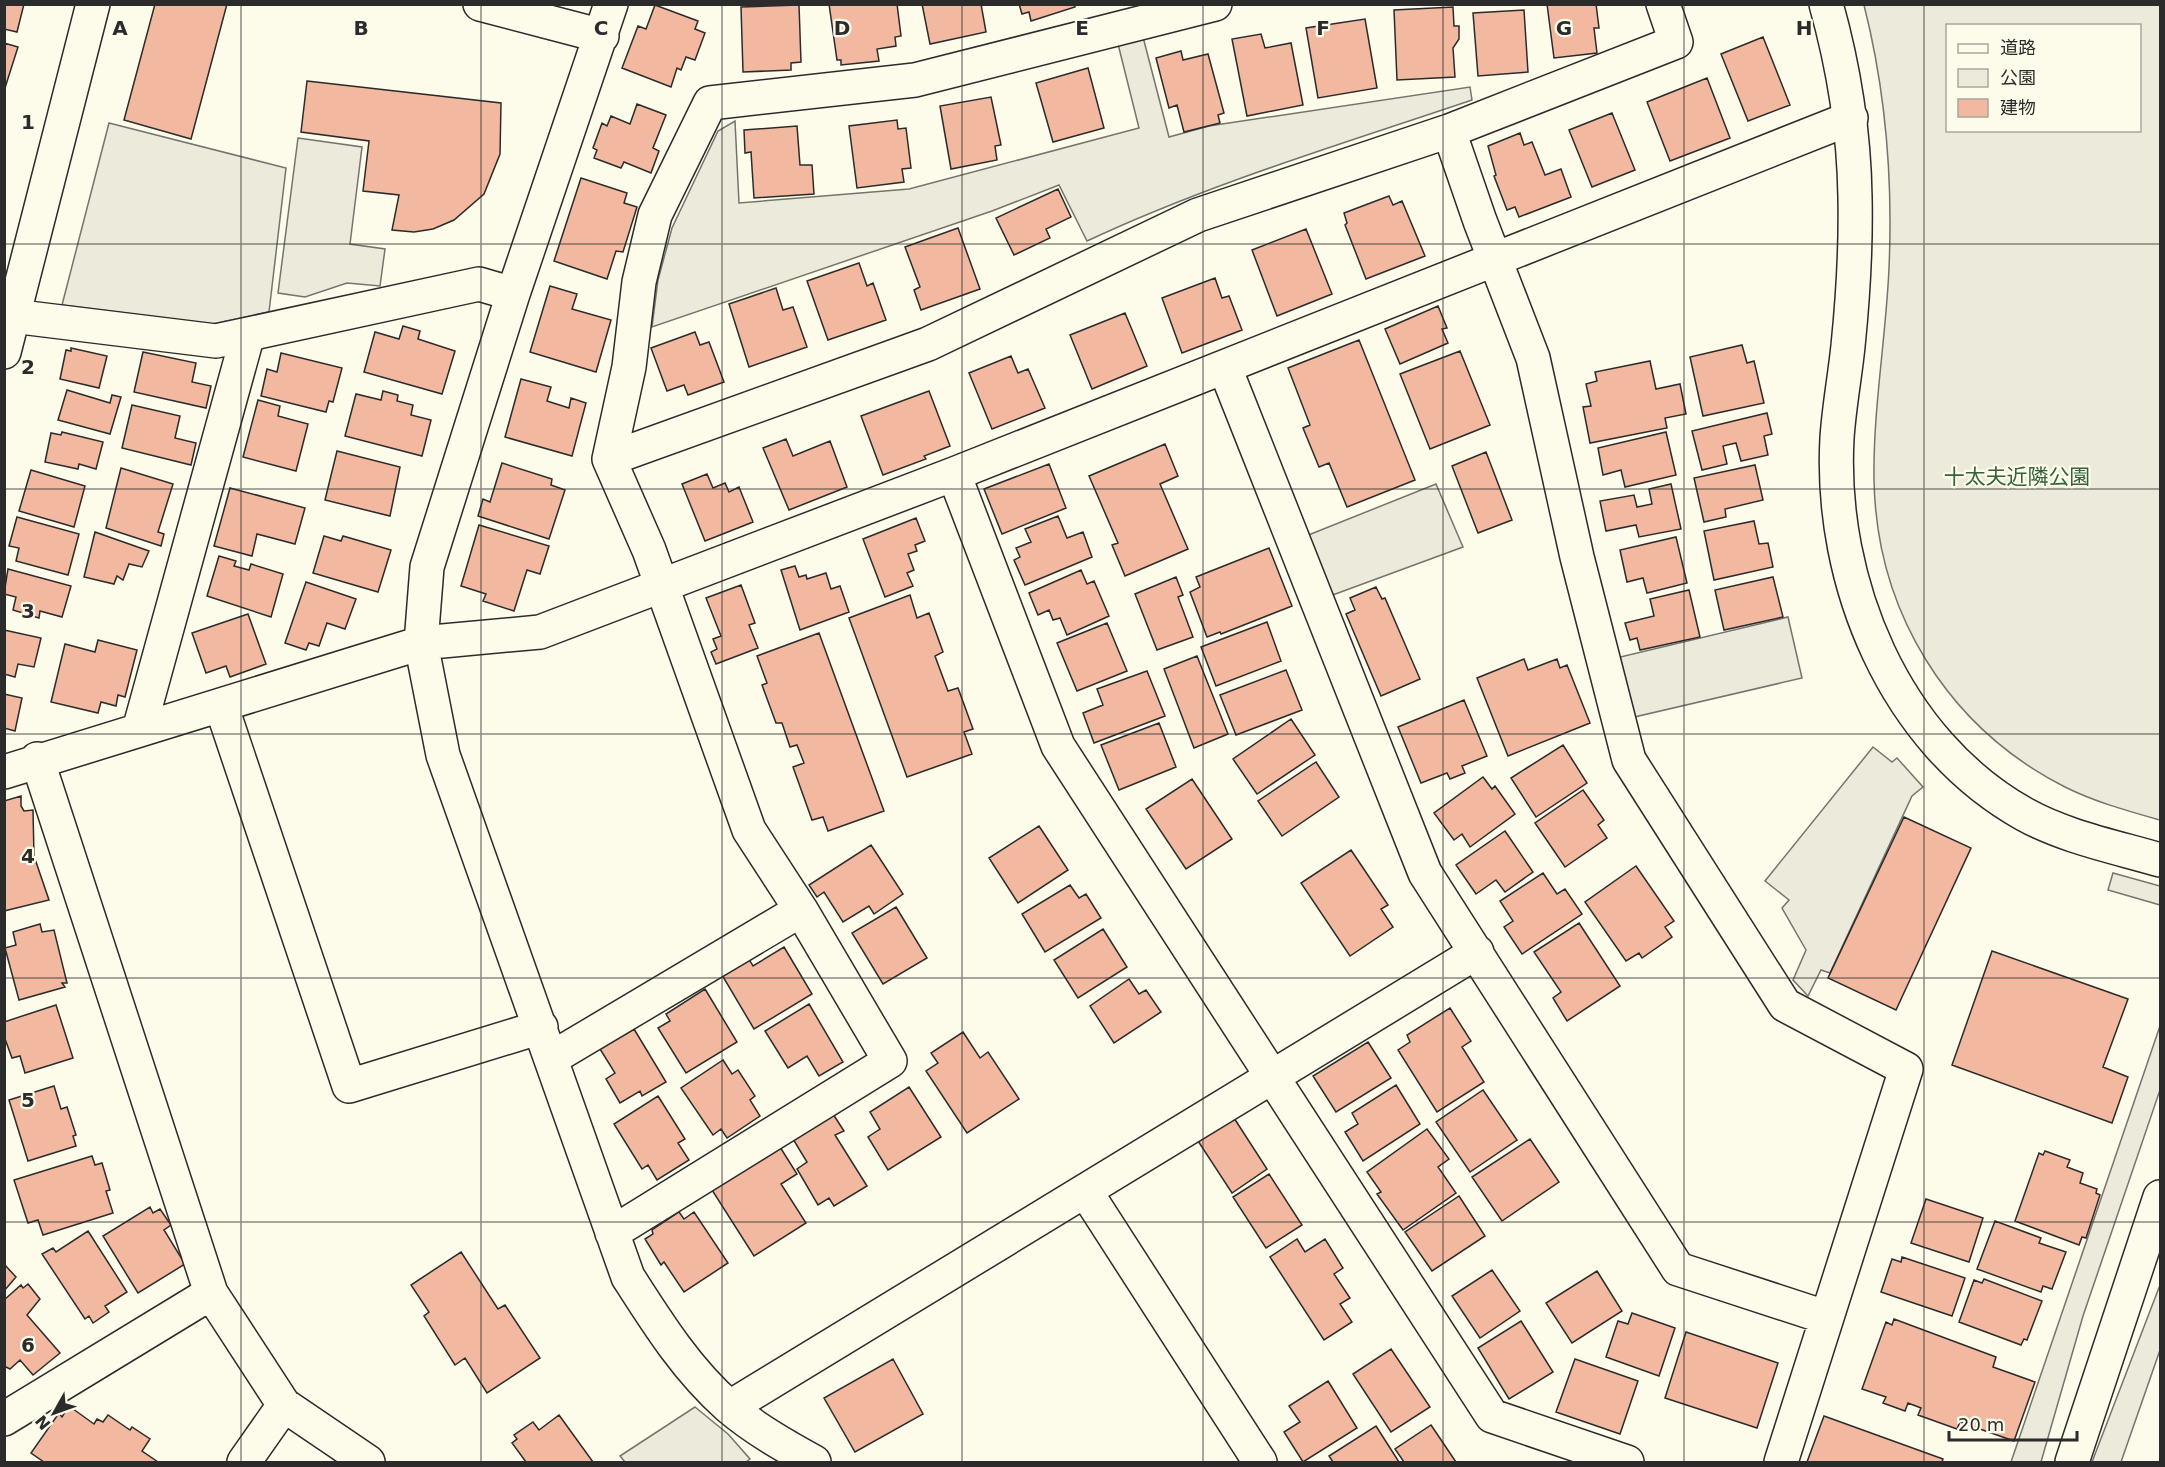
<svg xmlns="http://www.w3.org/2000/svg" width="2165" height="1467" viewBox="0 0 2165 1467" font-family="'DejaVu Sans','Noto Sans JP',sans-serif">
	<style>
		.green { fill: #ecebdb; stroke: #74746e; stroke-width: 1.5; fill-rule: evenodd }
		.parking { fill: #eceadb; stroke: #74746e; stroke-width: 1.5 }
		.building { fill: #f2b8a0; stroke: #2b2b2b; stroke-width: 1.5 }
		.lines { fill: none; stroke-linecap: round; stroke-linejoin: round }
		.street-casing { stroke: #2b2b2b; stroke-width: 36 }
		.secondary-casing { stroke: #2b2b2b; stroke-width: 36 }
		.street { stroke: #fdfbea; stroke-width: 33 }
		.secondary { stroke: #fdfbea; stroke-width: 33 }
		.grid { fill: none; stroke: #2b2b2b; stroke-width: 1.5; stroke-opacity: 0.55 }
		.labels { text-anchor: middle; stroke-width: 4.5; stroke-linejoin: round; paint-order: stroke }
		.park-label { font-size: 21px; fill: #34623c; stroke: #fdfbea }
		.grid-label { font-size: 20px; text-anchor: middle; font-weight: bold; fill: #2b2b2b; stroke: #fdfbea; stroke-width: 4.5; stroke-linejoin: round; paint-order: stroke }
	</style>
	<rect width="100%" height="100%" fill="#fdfbea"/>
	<!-- green -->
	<path class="green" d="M1864,5H2160V820C2128,811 2095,802 2065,787C1947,727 1876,611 1874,479C1873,409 1886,338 1889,268C1893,178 1886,92 1864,5ZM1948,26H2140V130H1948Z
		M1143,37L1169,137L1209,126L1470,87L1472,100C1342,144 1211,183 1087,241L1059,185L992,211L652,327L658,280L672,228L718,131L735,121L739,203L909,189L1139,128L1118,44Z"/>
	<!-- parking -->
	<path class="parking" d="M109,123L286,168L269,312L212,324L62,305Z
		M298,138L362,147L350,244L385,249L380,286L347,283L305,297L278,293Z
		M1436,484L1463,547L1330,596L1306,536Z
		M1788,617L1802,678L1630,718L1616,658Z
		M1873,747L1892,762L1897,758L1923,787L1912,796L1830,973L1821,970L1808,996L1793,980L1806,950L1782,908L1789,900L1765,881Z
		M2113,873L2160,886V905L2108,890Z
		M2160,1026V1090L2083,1316L2041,1462H2011Z
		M2160,1285V1350L2121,1462H2092Z
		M695,1407L728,1434L750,1459L746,1462H625L620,1456Z"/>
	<!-- building -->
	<path class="building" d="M4,4H24L17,32L4,29Z
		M155,4H227L191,139L124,120Z
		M829,4H897L901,36L895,37L896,46L877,49L879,61L841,65V60H837Z
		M922,4H981L986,32L930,44Z
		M1019,4H1075V7L1031,21L1029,12L1022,14Z
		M1547,4H1596L1599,28H1594L1597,53L1554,58Z
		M655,5L698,21L695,29L705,33L695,60L686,57L681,70L677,68L671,87L622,68L638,26L646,29Z
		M799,5L801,62L791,63V70L743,72L741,7Z
		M1453,7L1454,26H1459V39L1453,48L1455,77L1397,80L1394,10Z
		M1524,10L1528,72L1478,76L1473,13Z
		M1365,19L1377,88L1318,98L1306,28Z
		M1261,34L1265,48L1291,43L1303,105L1247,116L1232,39Z
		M1763,37L1790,105L1748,121L1721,54Z
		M4,43L18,47L4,91Z
		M1181,51L1183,60L1208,54L1224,113L1218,115L1220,123L1184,132L1177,105L1169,108L1156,58Z
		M1088,68L1104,128L1053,142L1036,83Z
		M1707,78L1730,138L1670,161L1647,102Z
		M307,81L501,103L500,154L484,194L454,220L433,229L414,232L392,230L399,195L363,191L369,141L301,132Z
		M991,97L1001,145L995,146L997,160L951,169L940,106Z
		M637,104L666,115L653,148L659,151L651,173L624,162L621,168L594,158L597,150L593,148L602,123L607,126L611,116L630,124Z
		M1612,113L1635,170L1592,187L1569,130Z
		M897,120L898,129L906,128L911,168L902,169L904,182L857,188L849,126Z
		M797,126L800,165H812L814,194L754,198L751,152L745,153L744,130Z
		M1520,133L1524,145L1532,142L1545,175L1561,169L1571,197L1519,217L1515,207L1507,210L1494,176L1496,175L1488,146Z
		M581,178L627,193L624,203L637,207L623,252L616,251L607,279L554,261Z
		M1058,189L1071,217L1046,229L1050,238L1014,255L996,218Z
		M1389,196L1393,205L1402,201L1425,256L1366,279L1345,225L1347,223L1344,213Z
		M958,228L980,289L921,310L914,290L920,287L905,247Z
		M1306,229L1332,294L1277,316L1252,250Z
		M859,263L867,286L873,283L886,320L828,340L807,281Z
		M1215,278L1222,298L1229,296L1242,330L1182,353L1162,298Z
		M550,286L577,294L572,309L611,320L596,372L530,352Z
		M776,288L783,310L793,307L807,347L749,367L729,304Z
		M1438,306L1447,328L1442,329L1448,343L1400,364L1385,329Z
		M1125,313L1147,366L1092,389L1070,335Z
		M403,326L420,331L418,339L455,351L442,394L364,372L375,332L399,339Z
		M695,332L700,345L709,342L724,382L688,395L684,385L667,391L651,348Z
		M1359,340L1415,480L1347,507L1329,463L1319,467L1303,428L1310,425L1288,368Z
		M1742,345L1747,363L1754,361L1764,403L1703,416L1690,357Z
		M71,348L107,356L99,388L60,379L66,350L71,351Z
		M1460,351L1490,425L1430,449L1400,374Z
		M143,352L196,363L192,382L211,386L206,408L134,392Z
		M281,353L342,368L333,402L329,401L326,412L261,396L267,369L277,372Z
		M1011,356L1018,373L1028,369L1045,408L992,429L969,373Z
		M1650,361L1656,389L1680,384L1686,414L1665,418L1667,428L1590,443L1583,407L1591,406L1586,384L1597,381L1595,372Z
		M521,379L551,387L547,401L569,408L571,398L586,403L572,456L505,437Z
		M67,390L110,403L112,395L121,397L110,434L58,420Z
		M383,391L398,395L397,401L413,405L411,415L431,420L422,456L345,436L356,394L381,400Z
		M929,391L950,446L924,456L926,459L883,475L861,416Z
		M258,400L280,406L278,416L308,424L296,471L243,457Z
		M132,405L180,416L175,438L196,443L191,465L122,448Z
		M1767,413L1772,434L1764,436L1768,455L1741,461L1736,443L1723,446L1727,464L1702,470L1692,431Z
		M62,432L103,442L96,469L79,464L78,469L45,462L51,433L61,435Z
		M1666,432L1676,475L1625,487L1621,470L1603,475L1598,448Z
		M786,439L793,456L830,441L847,487L789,510L763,448Z
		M1165,444L1178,476L1160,484L1188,549L1125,576L1112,545L1118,543L1089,476Z
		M337,451L400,467L390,516L325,500Z
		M1486,452L1512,520L1478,533L1452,466Z
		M502,463L552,479L551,485L565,490L549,539L478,516L483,499L490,502Z
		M1049,464L1066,508L1002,534L984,489Z
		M1755,465L1763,500L1725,509L1726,517L1704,522L1694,478Z
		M121,468L173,484L158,532L164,534L161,546L106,528Z
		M31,470L85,486L74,527L19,511Z
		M707,474L713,488L725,483L729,492L739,487L753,522L705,541L682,484Z
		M1671,484L1681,529L1639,537L1636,525L1606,531L1600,501L1634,495L1637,507L1652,504L1649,489Z
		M230,488L305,508L295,544L257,534L252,556L214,546Z
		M1058,516L1067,538L1083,532L1092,557L1025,585L1014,560L1020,557L1016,548L1031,542L1025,529Z
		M17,517L79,534L68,575L16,561L19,548L9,546Z
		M916,518L925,541L915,545L917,551L908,554L914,570L907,573L913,586L885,597L863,539Z
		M1754,521L1759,544L1768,543L1773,567L1714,580L1704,531Z
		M479,525L549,546L540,574L527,570L514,611L483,601L486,594L461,586Z
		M95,532L149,551L142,567L129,564L123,580L117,576L114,584L84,577Z
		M324,536L341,541L343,536L391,550L378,592L313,573Z
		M1676,537L1687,583L1647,593L1643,578L1627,582L1620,550Z
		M1269,548L1292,606L1221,634L1220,632L1207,637L1190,592L1200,587L1196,577Z
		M219,556L236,561L234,566L249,570L251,564L283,574L271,617L207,596Z
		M795,566L799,577L806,575L807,579L826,573L831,589L840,586L849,612L800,630L781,570Z
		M8,569L71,586L62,617L40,611L39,618L13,610L16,597L4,594Z
		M1081,570L1087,584L1094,581L1109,616L1067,635L1060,618L1053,620L1049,610L1038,615L1029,593Z
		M1176,577L1183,595L1178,597L1193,637L1157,650L1135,594Z
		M1773,577L1783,617L1724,630L1715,590Z
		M306,582L356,599L345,629L327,623L319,646L309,643L306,650L285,643Z
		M741,585L755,623L749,625L758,648L716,664L711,652L717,649L713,639L721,636L706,598Z
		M1376,587L1382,599L1385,598L1420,679L1381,696L1346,614L1355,610L1350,598Z
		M1689,590L1700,637L1640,650L1637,638L1630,640L1625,623L1654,616L1650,599Z
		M910,595L917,618L929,613L943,652L935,656L948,691L958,688L973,729L964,732L972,754L907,777L849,618Z
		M248,614L266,664L230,677L226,666L206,673L192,633Z
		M1267,622L1281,661L1216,686L1201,647Z
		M1107,623L1127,671L1077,691L1057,643Z
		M4,630L41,638L34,667L18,664L15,677L4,674Z
		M819,633L884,811L828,831L823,817L812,820L793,767L804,763L797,745L790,747L782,723H776L762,685L767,683L757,656Z
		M98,640L137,650L125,697L118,695L116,706L101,702L98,713L51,702L65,644L95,652Z
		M1197,656L1228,734L1194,748L1164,669Z
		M1524,659L1528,670L1557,659L1560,668L1567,665L1590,723L1508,756L1477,678Z
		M1286,670L1302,710L1236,735L1220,695Z
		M1147,671L1165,716L1094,743L1083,713L1103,705L1097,689Z
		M4,694L22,698L15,731L4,728Z
		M1464,700L1487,756L1462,766L1465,773L1450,779L1447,773L1421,783L1398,727Z
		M1291,719L1315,755L1257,794L1233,759Z
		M1159,723L1176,767L1119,790L1101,745Z
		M1563,745L1587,783L1536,817L1511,778Z
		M1316,762L1339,797L1282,836L1258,801Z
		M1483,777L1492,789L1495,786L1515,814L1470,847L1462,834L1454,840L1434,813Z
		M1192,779L1232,839L1186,869L1146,809Z
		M1583,790L1604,820L1598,825L1607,838L1565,867L1535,823Z
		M21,796V806L24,811L33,810L34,856L49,900L4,911V801Z
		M1904,817L1971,848L1896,1010L1828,978Z
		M1039,826L1068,870L1018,903L989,858Z
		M1505,831L1533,872L1505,892L1496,880L1476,894L1456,865Z
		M871,845L903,894L874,914L869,906L843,922L824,892L817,897L809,885Z
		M1351,850L1388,905L1381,909L1393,927L1350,956L1301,883Z
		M1636,866L1674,921L1665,927L1672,937L1642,958L1639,953L1626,961L1585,902Z
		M1543,873L1557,894L1565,889L1582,914L1522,954L1504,927L1513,921L1500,901Z
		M1070,885L1079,898L1086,894L1101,918L1045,952L1022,914Z
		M896,907L927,958L883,984L852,933Z
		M1579,923L1620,986L1567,1021L1553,998L1561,992L1534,952Z
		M40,924L42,932L54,930L67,983H62L65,987L19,1000L5,948L16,945L13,932Z
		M1103,929L1127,967L1078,998L1054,960Z
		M784,947L812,994L754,1029L722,975L749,959L753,966Z
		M1992,951L2128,999L2103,1067L2128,1077L2112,1123L1952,1065Z
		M1129,979L1139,994L1146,990L1161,1012L1114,1043L1090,1006Z
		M705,989L737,1042L686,1073L658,1028L670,1021L666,1014Z
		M809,1004L843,1062L819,1076L807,1056L788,1068L765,1031Z
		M56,1005L73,1058L25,1073L20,1056L12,1058L4,1036V1022Z
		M1450,1008L1471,1041L1462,1047L1484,1082L1437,1112L1398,1050L1410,1042L1407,1035Z
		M634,1029L666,1082L642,1096L640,1091L620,1103L606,1079L615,1073L600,1049Z
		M963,1032L980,1058L988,1052L1019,1099L967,1133L926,1071L938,1063L931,1053Z
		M1368,1042L1391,1078L1336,1112L1313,1076Z
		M723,1060L732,1074L738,1070L755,1096L750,1100L760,1116L727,1138L721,1129L713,1135L681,1088Z
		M1396,1085L1420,1124L1363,1161L1345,1132L1358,1124L1352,1113Z
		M54,1086L61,1109L67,1107L76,1135L73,1136L76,1146L28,1161L9,1100Z
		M909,1087L941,1137L888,1170L868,1137L880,1129L870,1112Z
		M1483,1090L1517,1140L1470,1172L1436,1122Z
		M658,1096L685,1139L678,1143L689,1160L657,1180L648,1165L642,1169L614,1124Z
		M833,1114L844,1131L835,1135L867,1186L834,1206L829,1198L818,1205L797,1169L807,1162L793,1139Z
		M1234,1118L1267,1169L1232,1193L1198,1141Z
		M1427,1129L1449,1159L1438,1167L1456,1193L1403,1230L1377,1194L1381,1192L1367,1172Z
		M1530,1139L1559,1182L1502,1221L1472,1177Z
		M780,1147L797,1174L781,1184L806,1223L754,1256L712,1190Z
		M2045,1151L2070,1160L2067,1167L2083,1173L2080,1183L2097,1189L2096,1193L2100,1195L2086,1238L2082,1237L2079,1245L2015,1221L2039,1153L2043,1155Z
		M92,1156L95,1165L102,1163L110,1190L106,1191L113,1213L43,1235L38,1220L28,1223L14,1180Z
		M1269,1174L1302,1225L1266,1248L1233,1197Z
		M1459,1196L1485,1236L1432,1271L1405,1232Z
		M1926,1199L1983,1218L1969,1262L1911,1243Z
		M150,1207L153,1213L160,1209L171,1225L164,1230L185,1264L138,1293L103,1236Z
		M679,1212L684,1219L694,1212L728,1263L684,1292L664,1262L661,1265L645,1239L653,1234L652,1230Z
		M1995,1221L2041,1238L2039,1243L2066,1252L2052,1289L2043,1286L2041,1292L1977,1269Z
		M88,1231L127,1292L105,1306L109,1312L93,1323L89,1316L85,1319L42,1254L53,1248L56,1252Z
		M1297,1239L1305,1252L1325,1239L1343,1268L1334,1274L1350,1298L1340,1304L1352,1322L1324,1340L1270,1257Z
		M461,1252L498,1309L505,1305L540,1358L487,1393L465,1358L455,1365L424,1316L429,1312L411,1285Z
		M1902,1257L1965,1278L1952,1316L1881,1292L1892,1259L1901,1262Z
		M4,1264L16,1277L4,1291Z
		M1492,1270L1520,1311L1480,1338L1452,1296Z
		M1597,1271L1622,1311L1572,1343L1546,1303Z
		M1984,1279L2042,1301L2027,1340L2024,1339L2021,1345L1959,1322L1974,1280L1982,1283Z
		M28,1284L40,1299L27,1315L60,1353L33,1375L20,1360L10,1369L4,1366V1300L21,1285L23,1288Z
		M1632,1313L1675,1328L1659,1376L1606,1357L1618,1321L1628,1324Z
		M1894,1319L1996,1357L1993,1367L2035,1382L2014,1441L1960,1422L1957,1429L1918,1415L1921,1408L1908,1403L1905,1411L1883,1403L1886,1397L1862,1389L1886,1322L1892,1325Z
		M1521,1321L1553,1372L1509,1399L1478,1348Z
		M1686,1332L1778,1363L1757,1428L1665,1398Z
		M1391,1349L1430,1407L1391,1432L1353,1374Z
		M893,1359L923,1414L855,1452L824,1398Z
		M1575,1359L1638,1381L1620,1434L1556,1412Z
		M1328,1381L1357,1428L1303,1462L1284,1432L1300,1422L1289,1406Z
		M69,1406L94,1424L97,1419L103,1422L108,1415L130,1430L132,1427L150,1439L142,1451L158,1462H44L31,1453L59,1413L62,1417Z
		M559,1415L593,1462H526L512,1443L517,1439L514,1435L533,1422L539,1430Z
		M1824,1416L1943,1459L1942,1462H1807Z
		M1431,1425L1456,1462H1404L1395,1449Z
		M1376,1426L1399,1462H1333L1329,1456Z"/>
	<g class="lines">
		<defs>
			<path id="street" d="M480,4L602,36
				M611,4L513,294L427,567L421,643L443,755L628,1277C658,1324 687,1370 729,1407C755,1429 785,1446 814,1462
				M1449,131L1480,221L1533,358L1577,557L1629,760L1785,1005L1906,1069L1781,1462
				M4,315L216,341L479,284L513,294
				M1225,368L1425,873L1678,1269L1825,1317
				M609,459L928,344L1198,215L1449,131L1676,42L1663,4
				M954,474L1058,746L1492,1416L1627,1462
				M221,705L349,1086L541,1027
				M139,730L248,334
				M37,759L211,1293L284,1405L368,1462
				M4,772L421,643L540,632L954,474L1851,118
				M552,1058L801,910
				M1086,1192L1260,1462
				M612,1233L890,1061L801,910L749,830L649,550L609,459L629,367L639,282L655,215L710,103L915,80L1215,4
				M730,1407L1477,952
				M4,1419L211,1293
				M244,1462L284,1405"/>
			<path id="secondary" d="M1826,4C1844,68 1854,131 1855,197C1856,246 1853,297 1848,346C1845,376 1839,407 1837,438C1829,582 1894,741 2024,814C2065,837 2116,847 2160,860
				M4,352L93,4
				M2072,1462L2160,1197"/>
		</defs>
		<!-- street casing -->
		<use href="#street" class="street-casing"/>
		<!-- secondary casing -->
		<use href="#secondary" class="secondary-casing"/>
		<!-- street -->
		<use href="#street" class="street"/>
		<!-- secondary -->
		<use href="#secondary" class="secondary"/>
	</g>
	<!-- grid -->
	<path class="grid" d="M241,4V1462M481,4V1462M722,4V1462M962,4V1462M1203,4V1462M1443,4V1462M1684,4V1462M1924,4V1462M4,244H2160M4,489H2160M4,734H2160M4,978H2160M4,1222H2160"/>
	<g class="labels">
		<!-- park labels -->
		<g class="park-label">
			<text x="2017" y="484">十太夫近隣公園</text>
		</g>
	</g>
	<g class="grid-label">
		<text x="120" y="35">A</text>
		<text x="361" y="35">B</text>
		<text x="601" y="35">C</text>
		<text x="842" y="35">D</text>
		<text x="1082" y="35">E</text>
		<text x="1323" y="35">F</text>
		<text x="1564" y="35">G</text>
		<text x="1804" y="35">H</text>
		<text x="28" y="129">1</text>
		<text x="28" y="374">2</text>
		<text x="28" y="618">3</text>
		<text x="28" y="863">4</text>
		<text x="28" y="1107">5</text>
		<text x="28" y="1352">6</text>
	</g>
	<!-- border -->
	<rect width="2165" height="1467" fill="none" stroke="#2b2b2b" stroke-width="12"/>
	<!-- legend -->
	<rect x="1946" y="24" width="195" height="108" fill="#fdfbea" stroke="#a9a89e" stroke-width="1.5"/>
	<rect x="1958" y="44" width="30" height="9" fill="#fdfbea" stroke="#a9a89e" stroke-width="1.5"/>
	<text x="2000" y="54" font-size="18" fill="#2b2b2b">道路</text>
	<rect x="1958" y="69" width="30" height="18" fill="#ecebdb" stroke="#a9a89e" stroke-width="1.5"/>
	<text x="2000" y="84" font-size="18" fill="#2b2b2b">公園</text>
	<rect x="1958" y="99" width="30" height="18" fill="#f2b8a0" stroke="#a9a89e" stroke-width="1.5"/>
	<text x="2000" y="114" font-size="18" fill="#2b2b2b">建物</text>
	<!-- north arrow -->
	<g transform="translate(54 1413) rotate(230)" stroke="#fdfbea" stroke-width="4.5" paint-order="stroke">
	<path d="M0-4.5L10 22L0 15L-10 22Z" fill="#2b2b2b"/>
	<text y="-9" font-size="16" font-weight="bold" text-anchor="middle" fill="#2b2b2b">N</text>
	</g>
	<!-- scale -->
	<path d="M1949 1431v9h128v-9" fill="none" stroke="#2b2b2b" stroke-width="3"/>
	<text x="1958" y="1431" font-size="18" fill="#2b2b2b" stroke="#fdfbea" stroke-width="4.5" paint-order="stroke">20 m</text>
</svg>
